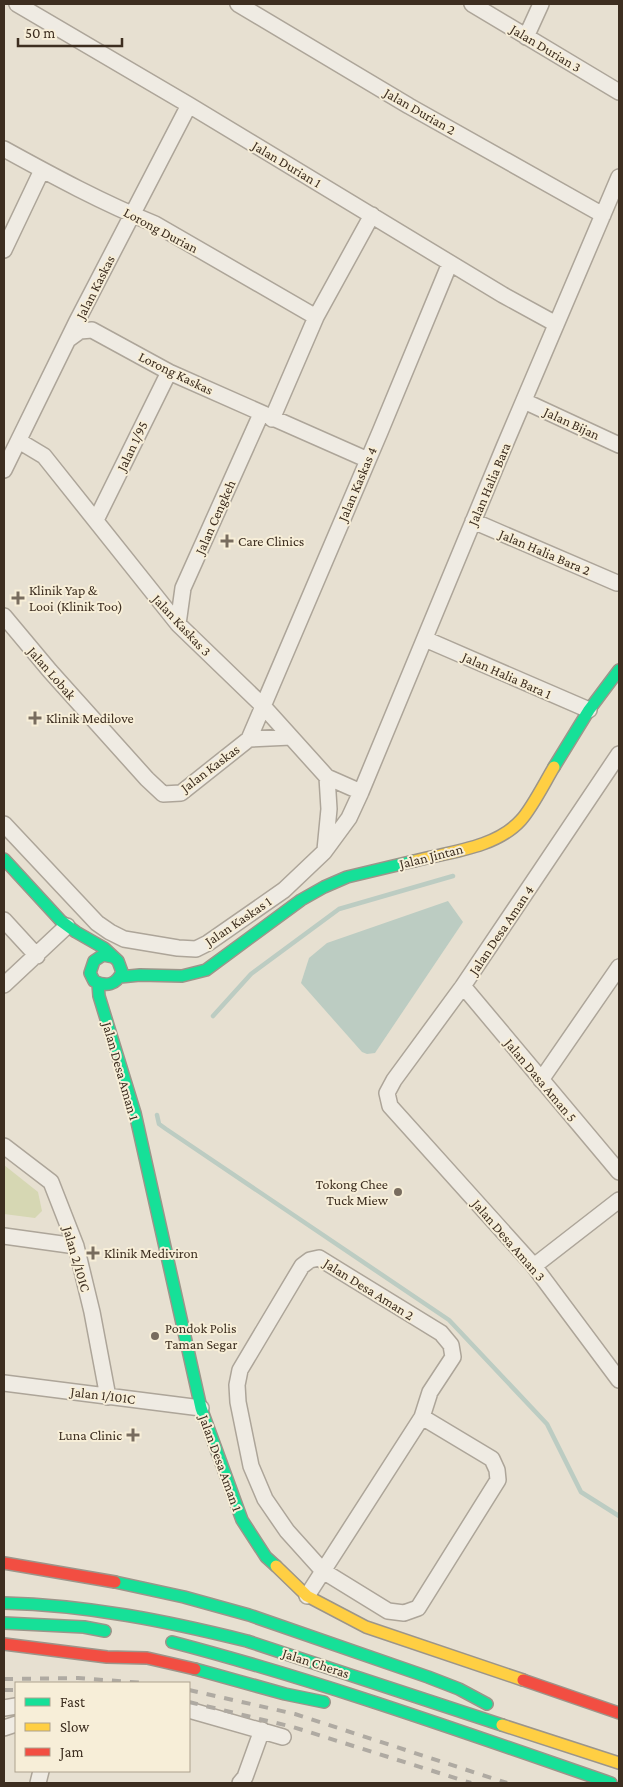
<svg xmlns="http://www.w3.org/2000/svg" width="623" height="1787" viewBox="0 0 623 1787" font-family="'Crimson Pro',serif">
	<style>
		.green { fill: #d6d7b3 }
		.water { fill: #bcccc2 }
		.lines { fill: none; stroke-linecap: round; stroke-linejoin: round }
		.stream { stroke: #bcccc2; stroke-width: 4.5 }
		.street-casing { stroke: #ada599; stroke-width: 18 }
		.fast-casing { stroke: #9c958a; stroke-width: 14 }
		.slow-casing { stroke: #9c958a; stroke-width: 14 }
		.jam-casing { stroke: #9c958a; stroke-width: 14 }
		.street { stroke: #efebe3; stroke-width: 15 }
		.fast { stroke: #16e098; stroke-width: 11 }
		.slow { stroke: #ffcf43; stroke-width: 11 }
		.jam { stroke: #f24e42; stroke-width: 11 }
		.rail { stroke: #afaaa2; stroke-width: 4; stroke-dasharray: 9 9; stroke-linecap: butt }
		.poi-dot { fill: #786c5e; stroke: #f7eed8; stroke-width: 2 }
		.labels { text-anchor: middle; stroke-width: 4; stroke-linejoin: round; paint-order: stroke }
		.street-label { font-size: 14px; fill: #3d2e20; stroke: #f7eed8 }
		.poi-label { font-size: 14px; fill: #3d2e20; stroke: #f7eed8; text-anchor: start }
	</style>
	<rect width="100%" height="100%" fill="#e7e0d1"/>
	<!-- green -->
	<path class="green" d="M4,1165L38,1192L42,1211L35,1218L4,1214Z"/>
	<!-- water -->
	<path class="water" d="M448,901L463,922L375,1053L367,1054L362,1052L301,983L309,958L327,943Z"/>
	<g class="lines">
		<!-- stream -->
		<path class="stream" d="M213,1016L251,974L339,909L453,876
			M157,1115L159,1124L166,1129L449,1320L547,1424L581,1492L619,1516"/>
		<defs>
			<path id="street" d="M17,4L189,105L503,295L556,324
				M238,4L409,106L603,215
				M472,4L619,92
				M526,37L541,4
				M4,149C53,176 103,203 155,224L316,317
				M4,250L42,170
				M69,339L80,331L92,330L169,372L368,460
				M524,401L619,445
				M272,419L316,317L372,215
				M19,441L44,456L178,624L263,706L327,777L361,792
				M4,470L76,323L189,105
				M96,520L169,372
				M473,521L617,583
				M4,616L50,671L147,779L163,794L181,793L249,739L380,432L450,263
				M178,624L183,588L261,414
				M425,639L589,710
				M249,739L291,737
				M619,754L463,986L394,1080L387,1093L390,1106L534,1266L619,1380
				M4,824L97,923L110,932L124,939L178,948L196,949L208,943L284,890L324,852L349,818L361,792L504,447L619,177
				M325,850L329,809L327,777
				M4,920L37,956
				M4,985L67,926
				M463,986L619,1172
				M541,1080L619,967
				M4,1146L51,1182L76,1246L92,1312L108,1397
				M4,1236L76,1246
				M534,1266L619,1200
				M4,1383L201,1408
				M307,1596L323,1571L422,1417L430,1392L453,1357L451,1345L441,1333L319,1258L310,1260L302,1266L240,1370L237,1385L238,1402L251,1466L265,1499L287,1531L323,1571L388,1611L404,1613L418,1608L498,1480L497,1470L492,1459L422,1417
				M4,1708L16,1706
				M189,1710L283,1737
				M4,1728L16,1724
				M38,1783L41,1771
				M240,1783L245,1777L262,1730"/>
			<path id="fast" d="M554,767L589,710L619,670
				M4,859L61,921L76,932L104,948L118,961L122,972C116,985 107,987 94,981L90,973L94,961L103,955L113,957
				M120,977L140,975L182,976L206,970L301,900L324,887L347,877L414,861
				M98,984L99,996L135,1113L201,1408L242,1520L266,1557L276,1566
				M115,1582L184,1597L249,1615L428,1677L459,1689L487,1704
				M4,1603C87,1605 167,1621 247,1641L502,1725
				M4,1623L84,1627L105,1631
				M172,1642C321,1681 466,1733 611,1783
				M195,1669L285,1694L324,1702"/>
			<path id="slow" d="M414,861C449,852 496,848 521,820C532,808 545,782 554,767
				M276,1566L307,1596L366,1627L523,1680
				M502,1725L619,1763"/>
			<path id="jam" d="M4,1563L115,1582
				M4,1644L107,1657L147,1658L195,1669
				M523,1680L619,1713"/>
		</defs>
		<!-- street casing -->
		<use href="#street" class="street-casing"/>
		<!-- fast casing -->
		<use href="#fast" class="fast-casing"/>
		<!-- slow casing -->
		<use href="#slow" class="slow-casing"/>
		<!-- jam casing -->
		<use href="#jam" class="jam-casing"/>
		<!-- street -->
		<use href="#street" class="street"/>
		<!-- fast -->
		<use href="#fast" class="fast"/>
		<!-- slow -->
		<use href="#slow" class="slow"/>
		<!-- jam -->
		<use href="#jam" class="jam"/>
		<!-- rail -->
		<path class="rail" d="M4,1679L78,1678L144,1683
			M4,1690H16
			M189,1690L295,1714L507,1783
			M189,1702L293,1727L471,1783"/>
	</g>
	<!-- markers -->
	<g class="poi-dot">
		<path d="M224.5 533.5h5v5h5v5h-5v5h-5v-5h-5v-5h5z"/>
		<path d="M15.5 590.5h5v5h5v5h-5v5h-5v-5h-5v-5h5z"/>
		<path d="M32.5 710.5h5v5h5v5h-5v5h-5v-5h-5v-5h5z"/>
		<circle cx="398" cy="1192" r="5"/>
		<path d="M90.5 1245.5h5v5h5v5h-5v5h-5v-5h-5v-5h5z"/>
		<circle cx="155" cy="1336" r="5"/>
		<path d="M130.5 1427.5h5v5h5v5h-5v5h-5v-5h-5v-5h5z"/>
	</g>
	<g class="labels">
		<!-- street labels -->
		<g class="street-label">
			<text transform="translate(546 48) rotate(31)" y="5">Jalan Durian 3</text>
			<text transform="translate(420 111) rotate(30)" y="5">Jalan Durian 2</text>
			<text transform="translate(287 164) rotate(31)" y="5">Jalan Durian 1</text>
			<text transform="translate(161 230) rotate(28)" y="5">Lorong Durian</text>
			<text transform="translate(95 287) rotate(-63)" y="5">Jalan Kaskas</text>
			<text transform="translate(176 373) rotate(26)" y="5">Lorong Kaskas</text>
			<text transform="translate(572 423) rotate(25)" y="5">Jalan Bijan</text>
			<text transform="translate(132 446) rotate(-64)" y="5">Jalan 1/95</text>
			<text transform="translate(357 484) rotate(-67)" y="5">Jalan Kaskas 4</text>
			<text transform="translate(489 484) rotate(-67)" y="5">Jalan Halia Bara</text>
			<text transform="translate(215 517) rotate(-66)" y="5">Jalan Cengkeh</text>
			<text transform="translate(545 552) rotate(23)" y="5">Jalan Halia Bara 2</text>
			<text transform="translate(182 625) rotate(47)" y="5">Jalan Kaskas 3</text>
			<text transform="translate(52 673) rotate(49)" y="5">Jalan Lobak</text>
			<text transform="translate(507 675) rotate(24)" y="5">Jalan Halia Bara 1</text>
			<text transform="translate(210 768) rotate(-37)" y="5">Jalan Kaskas</text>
			<text transform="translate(431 856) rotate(-14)" y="5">Jalan Jintan</text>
			<text transform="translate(238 921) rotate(-34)" y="5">Jalan Kaskas 1</text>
			<text transform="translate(501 930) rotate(-56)" y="5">Jalan Desa Aman 4</text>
			<text transform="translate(121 1071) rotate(74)" y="5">Jalan Desa Aman 1</text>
			<text transform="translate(541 1080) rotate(50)" y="5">Jalan Dasa Aman 5</text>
			<text transform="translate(509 1240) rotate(49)" y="5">Jalan Desa Aman 3</text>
			<text transform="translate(77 1259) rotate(74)" y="5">Jalan 2/101C</text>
			<text transform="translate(369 1289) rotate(32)" y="5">Jalan Desa Aman 2</text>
			<text transform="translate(103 1395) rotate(7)" y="5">Jalan 1/101C</text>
			<text transform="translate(221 1463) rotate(70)" y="5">Jalan Desa Aman 1</text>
			<text transform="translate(316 1663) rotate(18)" y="5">Jalan Cheras</text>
		</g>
		<!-- poi labels -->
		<g class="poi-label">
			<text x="238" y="546">Care Clinics</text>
			<text x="29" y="595">Klinik Yap &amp;<tspan x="29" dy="16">Looi (Klinik Too)</tspan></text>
			<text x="46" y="723">Klinik Medilove</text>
			<text x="388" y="1189" text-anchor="end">Tokong Chee<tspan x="388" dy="16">Tuck Miew</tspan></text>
			<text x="104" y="1258">Klinik Mediviron</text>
			<text x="165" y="1333">Pondok Polis<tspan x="165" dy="16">Taman Segar</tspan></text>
			<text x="122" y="1440" text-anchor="end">Luna Clinic</text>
		</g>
	</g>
	<!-- border -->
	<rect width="623" height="1787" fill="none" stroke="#3d2e20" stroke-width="10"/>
	<!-- legend -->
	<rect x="15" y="1682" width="175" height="90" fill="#f7eed8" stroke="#ada18e"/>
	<rect x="25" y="1698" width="25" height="8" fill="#16e098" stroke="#ada18e"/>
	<text x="60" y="1707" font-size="15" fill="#3d2e20">Fast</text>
	<rect x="25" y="1723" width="25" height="8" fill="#ffcf43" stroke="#ada18e"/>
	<text x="60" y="1732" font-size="15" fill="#3d2e20">Slow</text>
	<rect x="25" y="1748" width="25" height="8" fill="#f24e42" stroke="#ada18e"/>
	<text x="60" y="1757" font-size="15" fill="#3d2e20">Jam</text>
	<!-- scale -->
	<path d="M18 38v8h104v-8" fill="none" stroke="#3d2e20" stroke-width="2.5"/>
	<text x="25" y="38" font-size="15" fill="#3d2e20" stroke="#f7eed8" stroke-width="4" paint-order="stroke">50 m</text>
</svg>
